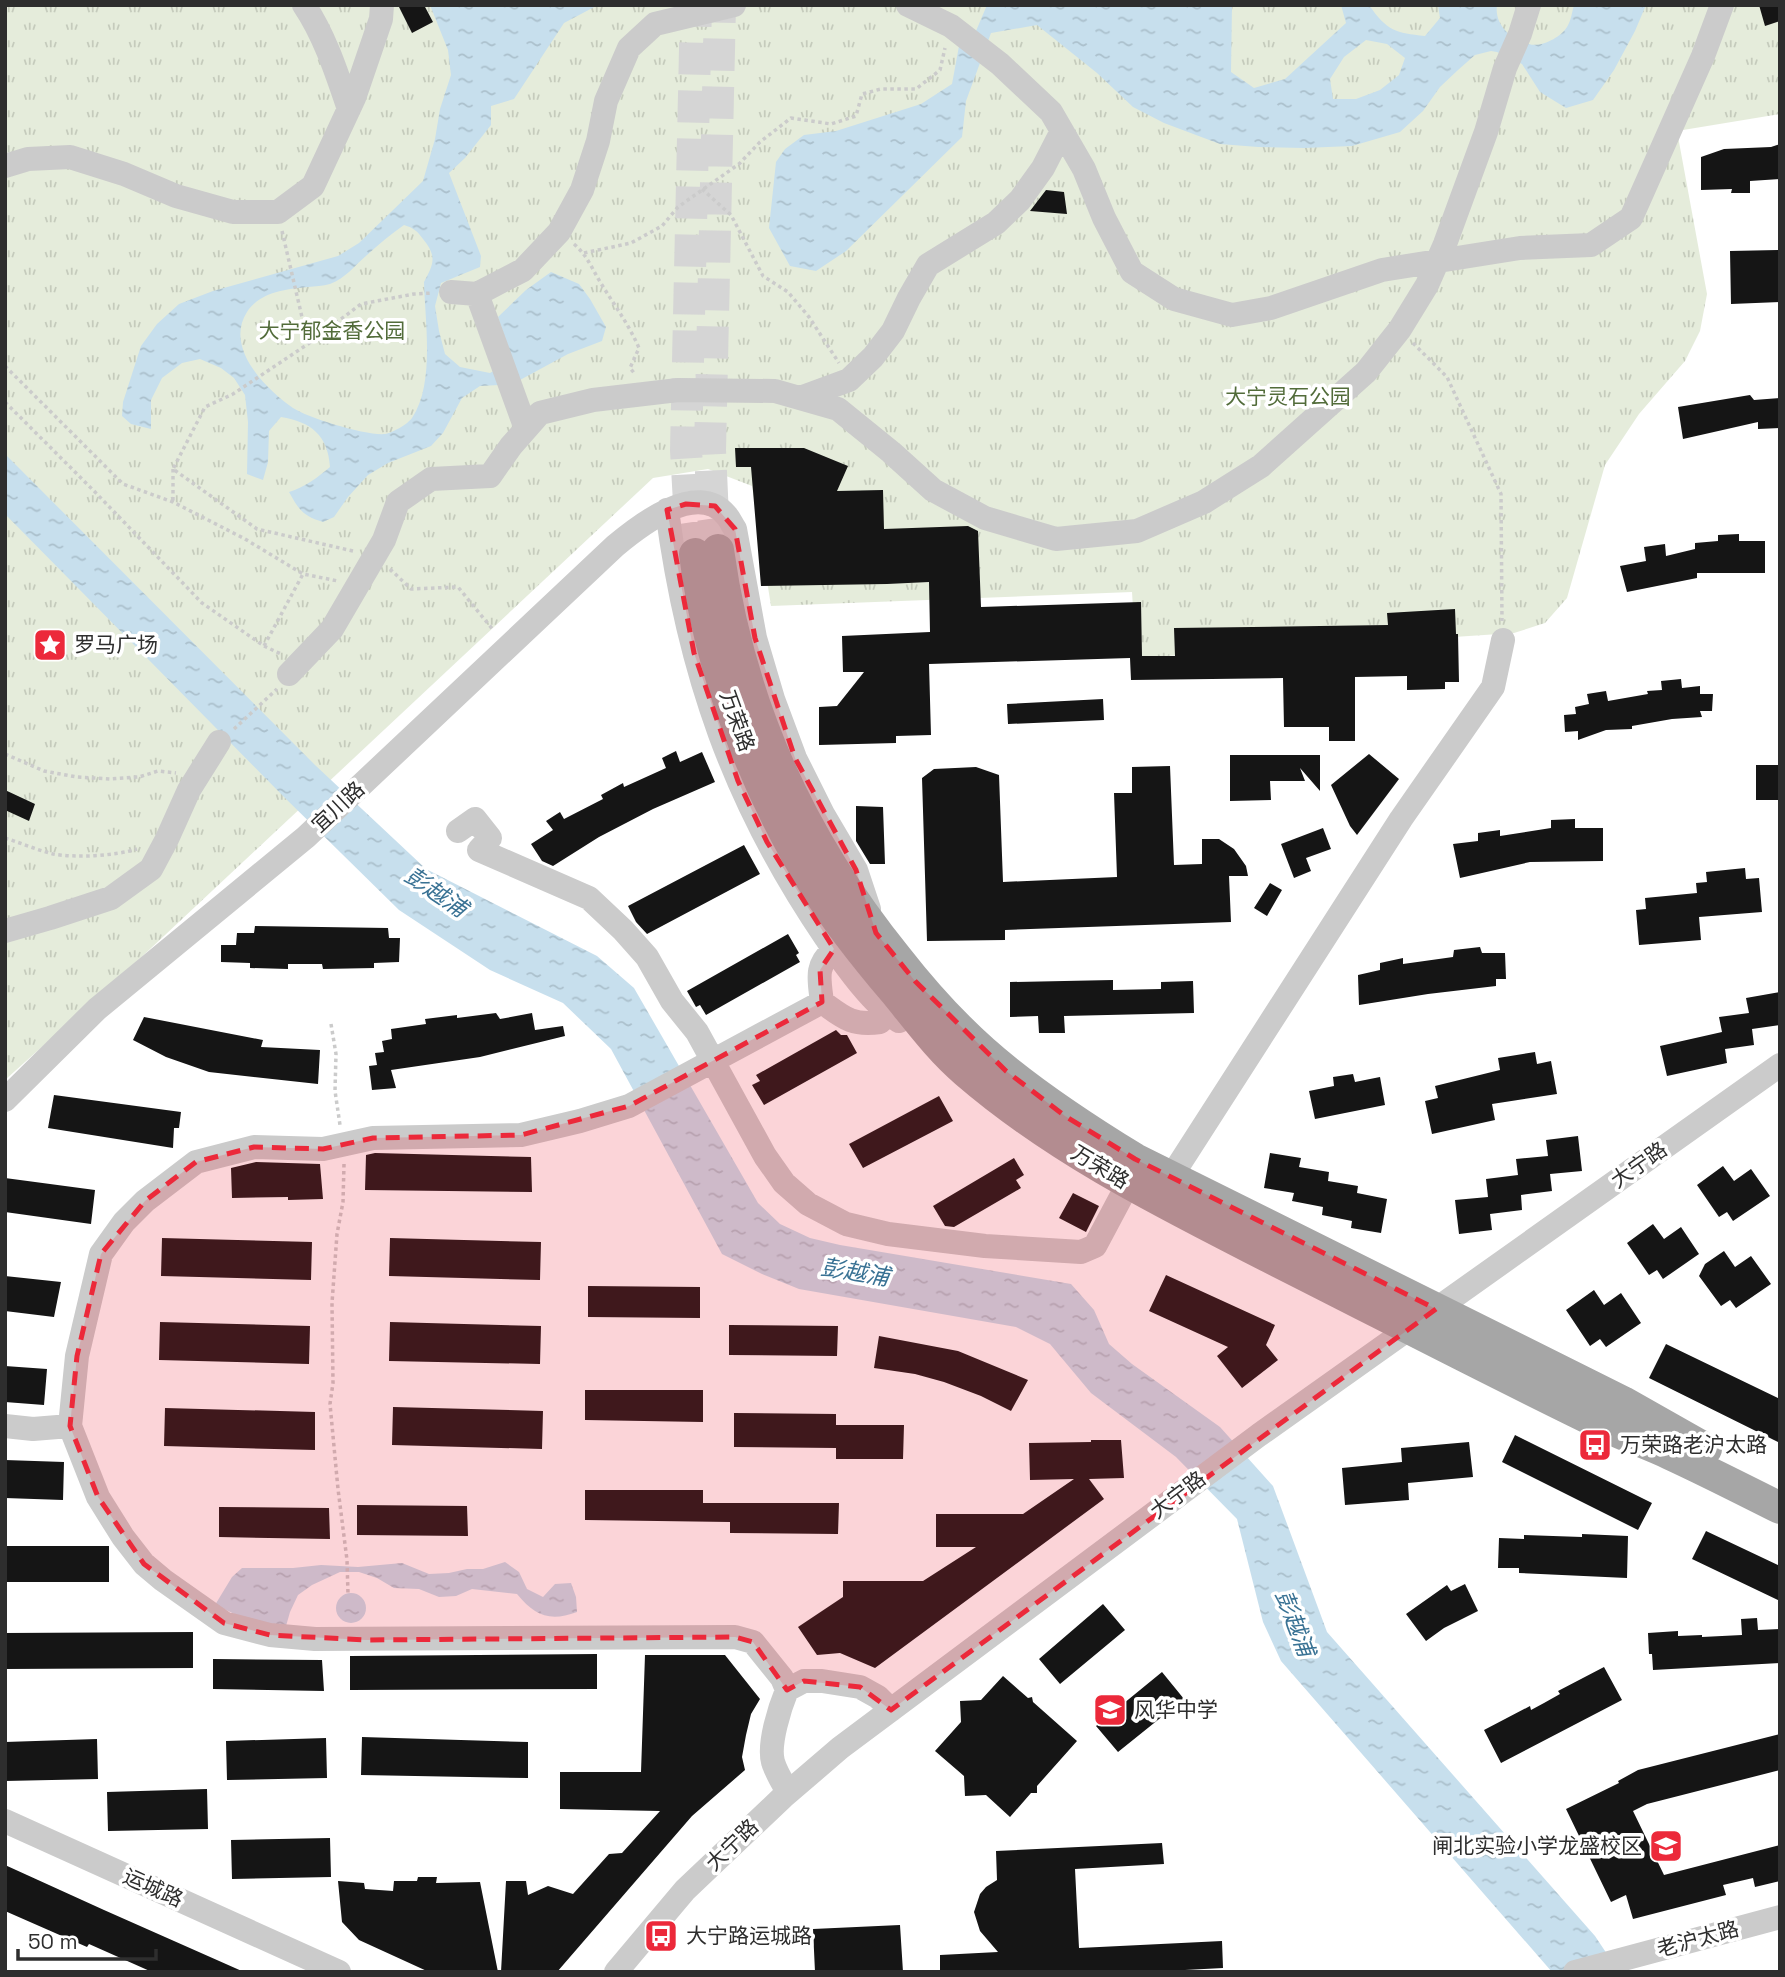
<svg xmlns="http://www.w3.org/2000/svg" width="1785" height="1977" viewBox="0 0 1785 1977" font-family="'Space Grotesk','Noto Sans SC',sans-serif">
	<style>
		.park { fill: url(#park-tufts) }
		.water { fill: url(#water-ripples); fill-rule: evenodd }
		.building { fill: #151515 }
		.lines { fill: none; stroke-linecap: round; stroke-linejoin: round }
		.major-tunnel { stroke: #d5d5d5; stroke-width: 32; stroke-dasharray: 32 16; stroke-linecap: butt }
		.path { stroke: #cbcbcb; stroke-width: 3.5; stroke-dasharray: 3.5 3.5; stroke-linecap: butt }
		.minor { stroke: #cbcbcb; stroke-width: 24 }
		.major { stroke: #a6a6a6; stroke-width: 32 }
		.marked { fill: #ec293a; fill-opacity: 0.2; stroke: #ec293a; stroke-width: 5; stroke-dasharray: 14 9; stroke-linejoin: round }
		.labels { text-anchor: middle; stroke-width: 7; stroke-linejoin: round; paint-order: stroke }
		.park-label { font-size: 21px; fill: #526c3a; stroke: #fff }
		.poi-label { font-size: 21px; fill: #2e2e2e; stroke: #fff; text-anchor: start }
		.street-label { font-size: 21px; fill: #2e2e2e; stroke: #fff }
		.water-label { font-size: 23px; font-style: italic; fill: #397294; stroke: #fff }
	</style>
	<defs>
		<pattern id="park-tufts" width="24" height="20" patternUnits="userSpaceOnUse" patternTransform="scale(1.75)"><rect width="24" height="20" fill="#e5ecdb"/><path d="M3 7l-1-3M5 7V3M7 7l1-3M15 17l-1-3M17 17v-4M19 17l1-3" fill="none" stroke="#c5cbbc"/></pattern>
		<pattern id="water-ripples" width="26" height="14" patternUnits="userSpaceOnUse" patternTransform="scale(1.75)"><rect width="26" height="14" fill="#c7dfed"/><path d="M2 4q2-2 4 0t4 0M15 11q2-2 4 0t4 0" fill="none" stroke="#abc0cc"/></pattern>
	</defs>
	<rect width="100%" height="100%" fill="#fff"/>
	<!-- park -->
	<path class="park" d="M5,5H1780V114L1677,131L1707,294L1700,331L1685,361L1639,414L1605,465L1567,598L1545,623L1514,633L1136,658L1132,592L771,606L752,486L708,469L653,478L133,965L5,1080Z"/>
	<!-- water -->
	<path class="water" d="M430,5H598L564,23L514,99L491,106V125L465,158L449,173L481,256L480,267L441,283L435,306L439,331L445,354L460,367L490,373L513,361L498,317L526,290L551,272L579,284L590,299L606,327L602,341L568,354L520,380L499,385L480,386L462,398L443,433L431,446L388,463L368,475L348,497L334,517L323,522C303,516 299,510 289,492C305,487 317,478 330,467C328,435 311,422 281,417L269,431L268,462L263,480L247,474L248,422L245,395L234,378L221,368L200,359L182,363L162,378L151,400V429L131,424L122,416L123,402L141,346L157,324L179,304L213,291L338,256L359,243L423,181L435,139L440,109L451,75L448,50ZM404,225C414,228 417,231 423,239C437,256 434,264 424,282C425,322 435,384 412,418C408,424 392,433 385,434C367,436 308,418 293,408C266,389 224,348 247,312C260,292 286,289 308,287C315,286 323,286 330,284C346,278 354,266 367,255C379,244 391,234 404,225Z
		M987,5H1232L1231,72L1254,88L1285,79L1346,23L1341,5H1369C1387,31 1396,33 1425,36L1440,18L1438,5H1497C1494,24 1511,40 1529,44C1541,48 1561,37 1567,27C1571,21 1572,12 1574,5H1646L1635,31L1614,70L1593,100L1566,108L1540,92L1522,64L1497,52L1491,51L1475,55L1458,70L1440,87L1423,111L1400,132L1352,146L1304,148L1258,147L1220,144L1164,123L1133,107L1097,73L1037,25L991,33L966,101L962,137L846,251L816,271L790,266L769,228L776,162L785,149L804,135L836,131L921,104L952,84L959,46L976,31ZM1366,40L1387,44L1405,58L1399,75L1380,90L1356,99H1333L1330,79L1344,57Z
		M5,454L315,765L426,869L597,956L634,988L758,1203L780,1224L810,1238L840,1245L1071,1284L1094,1310L1109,1344L1132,1364L1220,1427L1273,1486L1327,1632L1595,1936L1619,1972H1552L1281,1661L1263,1622L1237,1519L1176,1457L1091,1393L1050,1344L1016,1327L799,1289L762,1274L722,1254L611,1049L563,1003L490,970L399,910L283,796L5,514Z
		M505,1562L519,1572L527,1589L543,1597L555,1584L571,1583L576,1597L577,1612C550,1622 535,1616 517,1594L472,1589L456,1596L439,1597L419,1589L394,1588L377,1578L359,1572H340L312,1585L298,1595L290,1612L286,1626L252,1622L215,1605L232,1577L242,1568H293L321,1565L358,1567L402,1563L429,1574L449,1573L467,1569H483Z
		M336 1608a15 15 0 1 1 30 0a15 15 0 1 1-30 0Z"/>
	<!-- building -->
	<path class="building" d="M398,5H424L433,22L412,33Z
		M1759,5H1780V21L1765,26Z
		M1780,144V179L1750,181V193H1731L1732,189L1701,190V157L1724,149L1771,147Z
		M1046,190L1064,192L1067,214L1030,211Z
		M1778,250L1780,302L1731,304L1730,251Z
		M1750,395L1754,400L1780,398V428L1758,429V422L1683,439L1678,407Z
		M735,448H804L848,466L837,491L883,490L884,529L968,526L978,531L981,607L1141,602L1142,656H1175L1174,628L1388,625L1387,613L1455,609L1456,634H1458L1459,682H1445V689L1407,690V676L1355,677V741H1329V727H1284L1283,678L1131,680L1130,658L929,664L931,735L896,736V743L819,745V707L837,706L864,672H843L842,636L930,632L929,582L887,584L761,586L751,467H736Z
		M1739,534V541H1765V573H1697V578L1627,592L1620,566L1646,561L1644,547L1665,544L1666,556L1695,549V543L1718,541V535Z
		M1681,679L1682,688L1700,686V694H1713L1712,711H1700L1702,717L1672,719L1632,726V729L1606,730L1578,740V731L1565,732L1564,715L1576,714L1575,707L1589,704L1587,694L1606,691L1608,701L1648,694L1647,691L1662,690L1661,681Z
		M1103,699L1104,720L1008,724L1007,704Z
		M676,751L680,762L702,752L715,782L653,809L599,837L553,866L542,861L531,844L553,830L546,821L560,812L564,819L603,799L601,795L623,783L624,787L666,768L662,758Z
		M1369,754L1399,779L1357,835L1350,826L1331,785Z
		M1230,755H1320V791L1300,768L1305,781H1270L1271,800L1230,801Z
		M1756,765H1780V800H1756Z
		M1170,766L1174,865L1202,864V839H1219L1234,849L1246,866L1248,876H1229L1231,922L1005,930V940L927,941L922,778L934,769L976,767L999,775L1003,882L1117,877L1114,793H1132V767Z
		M5,790L35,804L29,821L5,810Z
		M856,806L883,807L885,864H870L856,841Z
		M1575,819V828H1603V861L1530,862L1460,878L1453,844L1478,841V833L1500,830V836L1551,828V820Z
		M1323,828L1331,849L1306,858L1311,871L1294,878L1281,844Z
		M744,845L760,874L647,934L636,922L628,906Z
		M1745,868L1746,879L1759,878L1762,912L1699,917L1701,940L1639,945L1636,910L1646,909L1645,898L1697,893L1696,883L1707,882L1706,872Z
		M1270,883L1282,890L1267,916L1254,908Z
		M255,926L388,928L389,938H400L399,962L374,963V968L323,969L322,964H288V969L250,968V963L221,962V945H236L237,933H254Z
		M788,934L799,953L796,955L800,962L706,1015L700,1005L696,1007L687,991Z
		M1480,947L1482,953H1505L1506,979H1496V986L1428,994L1359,1005L1358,975L1380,970V963L1403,958V964L1453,957L1454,950Z
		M1113,980V990L1161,989V982L1193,981L1194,1013L1064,1016L1065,1033H1039L1038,1016L1010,1017V982Z
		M1780,992V1025L1752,1029L1754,1045L1725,1049L1727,1063L1667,1076L1660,1046L1722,1032L1719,1017L1749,1013L1746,998Z
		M496,1013L500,1019L532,1013L535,1030L563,1026L565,1036L480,1057L391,1070L396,1088L372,1090L369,1066L377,1065L375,1053L384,1052L382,1041L392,1039L391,1029L426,1024L425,1019L457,1015V1018Z
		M144,1017L263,1040L261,1047L320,1050L318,1084L209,1072L166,1057L133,1040Z
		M836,1030L841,1035H847L857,1053L764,1105L752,1085L760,1081L756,1075Z
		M1535,1052L1537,1064L1551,1061L1557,1094L1492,1104L1495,1120L1432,1134L1425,1101L1438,1098L1435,1086L1500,1070L1498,1058Z
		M1353,1074L1355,1082L1380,1077L1385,1105L1315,1119L1309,1091L1334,1086L1333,1077Z
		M54,1095L181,1112L179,1128H174L173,1148L48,1128Z
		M939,1096L953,1121L863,1168L849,1144Z
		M1578,1136L1582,1171L1550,1174L1552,1191L1521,1195L1522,1210L1490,1214L1492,1230L1459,1234L1455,1200L1488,1197L1486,1179L1518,1175L1516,1159L1548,1156L1546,1140Z
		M375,1153L531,1157L532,1192L365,1190L366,1155Z
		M1270,1153L1301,1158L1299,1167L1329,1172L1328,1181L1358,1186L1357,1193L1387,1199L1381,1233L1351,1228L1352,1221L1322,1215L1323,1207L1292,1201L1294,1193L1264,1188Z
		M1014,1158L1024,1175L1016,1180L1021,1188L954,1227L945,1226L933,1206Z
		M256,1162L320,1164L323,1199L288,1200V1197L232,1198L231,1168Z
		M1723,1166L1734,1181L1751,1169L1770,1196L1733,1221L1727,1212L1719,1217L1697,1185Z
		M5,1178L95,1190L91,1224L5,1212Z
		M1073,1193L1099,1206L1086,1232L1059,1218Z
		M1653,1224L1664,1239L1681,1227L1699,1254L1663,1279L1657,1270L1649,1275L1627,1243Z
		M162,1238L312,1242L311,1280L161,1276Z
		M390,1238L541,1242L540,1280L389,1276Z
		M1724,1251L1735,1267L1751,1256L1771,1284L1736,1308L1730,1300L1721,1306L1699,1276L1705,1264Z
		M1166,1275L1275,1325L1266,1345L1278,1360L1242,1388L1217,1356L1228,1347L1149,1311Z
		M5,1276L61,1282L54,1317L5,1311Z
		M588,1286L700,1287V1318L588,1317Z
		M1594,1290L1604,1305L1621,1293L1641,1323L1606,1347L1600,1339L1590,1346L1566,1310Z
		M160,1322L310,1326L309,1364L159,1360Z
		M390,1322L541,1326L540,1364L389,1361Z
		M729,1325L838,1326L837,1356L729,1355Z
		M879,1336L958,1351L1028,1380L1011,1411L981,1396L944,1382L915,1374L874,1368Z
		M1666,1344L1780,1399V1443L1649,1378Z
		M5,1366L47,1369L44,1405L5,1402Z
		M585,1390H703V1422L585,1420Z
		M393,1407L543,1411L542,1449L392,1445Z
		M165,1408L315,1412V1450L164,1446Z
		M734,1413L836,1414V1425H904L903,1459H836V1448L734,1447Z
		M1515,1435L1652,1503L1638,1530L1502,1462Z
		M1091,1440H1121L1124,1478L1089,1479L1104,1499L875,1668L840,1653L817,1655L798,1627L843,1597V1581H923L976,1547H936V1514H1023L1074,1479L1030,1480L1029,1443L1091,1442Z
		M1469,1442L1473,1477L1408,1483L1409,1500L1345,1505L1342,1468L1402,1462L1401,1448Z
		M5,1460L64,1462L63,1500L5,1498Z
		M585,1490H703V1503H839L838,1534L730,1533V1522L585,1520Z
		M357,1505L467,1506L468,1536L357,1535Z
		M219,1507L329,1508L330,1539L219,1537Z
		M1706,1531L1780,1566V1601L1692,1559Z
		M1582,1534L1628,1536L1627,1578L1519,1573V1568H1498L1499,1538L1524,1539V1535L1582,1537Z
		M5,1546H109V1582H5Z
		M1465,1584L1478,1611L1444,1628L1426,1641L1406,1614L1447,1585L1451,1591Z
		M1103,1604L1125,1630L1060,1684L1039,1659Z
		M1757,1618L1758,1630L1780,1629V1663L1653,1670L1652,1654H1649L1648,1633L1678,1631V1636L1702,1635V1637L1742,1635L1741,1619Z
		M193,1632V1668L5,1669V1633Z
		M597,1654V1689L350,1690V1656Z
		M645,1655H725L760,1699L751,1714L746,1735L742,1757L745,1770L692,1816L557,1972H501L506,1881H526L528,1895L548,1886L573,1894L609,1854L622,1853L660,1811L560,1809V1772H641Z
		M213,1659L322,1660L324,1691L213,1689Z
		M1604,1667L1622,1700L1501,1763L1484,1730L1530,1706L1531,1710L1544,1703L1560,1694L1558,1691Z
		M1162,1672L1184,1699L1118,1752L1096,1726Z
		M1003,1676L1028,1698L1032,1697L1033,1702L1077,1741L1037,1786V1793H1031L1010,1817L986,1795L965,1796L964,1776L935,1751L961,1722L960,1701L981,1700Z
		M1780,1734V1770L1647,1804L1633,1811L1664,1875L1780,1845V1881L1755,1887L1753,1878L1723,1885L1726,1895L1633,1919L1626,1895L1611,1902L1566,1809L1619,1783L1618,1781L1638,1770Z
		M362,1737L528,1742V1778L361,1775Z
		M326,1738L327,1778L227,1780L226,1741Z
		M97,1739L98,1779L5,1781V1742Z
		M207,1789L208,1829L108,1831L107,1792Z
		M330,1838L331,1877L232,1879L231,1840Z
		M1162,1843L1164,1864L1075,1869L1079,1948L1222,1941L1223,1968L1147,1972H940V1955L998,1952L980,1931L974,1912L980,1894L986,1887L997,1880L996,1851Z
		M5,1865L104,1910L244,1972H152L89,1944L87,1947L5,1911Z
		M418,1877H437L436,1883L480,1882L498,1972H429L359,1940L342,1922L338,1881L364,1883L365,1889L393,1891L394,1881H417Z
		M900,1925L903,1972H815L813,1929Z"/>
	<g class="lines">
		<!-- major-tunnel -->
		<path class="major-tunnel" d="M718,550L713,517L710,450L720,5
			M695,554L690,520L686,450L696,5"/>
		<!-- path -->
		<path class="path" d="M702,189L731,215L763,276L788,292L809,317L839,363
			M282,231L308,343
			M574,244C588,256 593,271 602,285C615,306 629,325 639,348L630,368L635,374
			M584,253L631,243L662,226L678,207L739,164L760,142L791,118L831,124L856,116L862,94L881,89H916L940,70L945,48
			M1413,343L1447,377L1501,494L1502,621
			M5,366L123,484L173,502L245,539L303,574L338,581
			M5,402L95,492L202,603L264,646L303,574
			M173,469V502
			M353,551L257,529L173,469L205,407L233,394L308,344L361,304L414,294L432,293
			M390,569L411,589L458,587L494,631
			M264,646L281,654
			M234,729L277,689
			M5,754L44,771L77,777L110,779L139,777L158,771L176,773
			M5,838C21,843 37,850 53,854C77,858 114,856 137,849
			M331,1024L336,1054L335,1091L340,1125
			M344,1164L343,1202L337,1234L332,1303L333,1383L330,1404L338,1489L347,1560L348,1594"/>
		<!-- minor -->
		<path class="minor" d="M304,5C325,36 337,74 349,109
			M908,5L951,26L1000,64L1051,112L1084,169L1104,218L1132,272L1174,299L1232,315L1271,308L1382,270L1520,248L1591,245L1631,218L1703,56L1722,5
			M5,166L28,159L70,157L124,174L176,196L233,212H278L313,186L354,98L381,19L382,5
			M451,292L477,294L523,270L559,232L582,190L598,141L606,101L629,48L655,24L734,5
			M477,294L526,429
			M800,398L849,380L873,357L893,331L909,298L928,265L996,223L1020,200L1043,168L1062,131
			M667,510C688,671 734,803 826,938C845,965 872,1004 899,1021
			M289,674L332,629L384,540L398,502L431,479L490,476L511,446L540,413L593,400L678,390L775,391L838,409L891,452L933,490L985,518L1056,539L1137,531L1204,502L1261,466L1366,372L1400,329L1427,285L1445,244L1486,132L1505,68L1520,34L1529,5
			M458,831L475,819L490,838L479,850L589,898L623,930L647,957L672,1001L697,1032L765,1156L784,1183L808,1204L846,1224L888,1234L985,1246L1081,1252L1095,1246L1128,1184
			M5,931L50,918L111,898L151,869L167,839L189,790L219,742
			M822,1002C819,978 815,966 834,949
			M5,1100L97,1009L306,837L615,546C639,526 697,480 726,515C730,519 732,525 735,529L755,638L773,699L795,758L823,814L856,870L869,909
			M1171,1177L1401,819L1493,687L1503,640
			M5,1426L33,1429L70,1426L98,1497L123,1537L144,1564L163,1580L224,1623L270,1635L315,1639L735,1637L753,1642L782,1678L787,1690C780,1707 768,1744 773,1762C776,1772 782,1782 788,1792
			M70,1426L77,1356L101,1254L124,1222L145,1201L196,1162L254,1147L323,1149L373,1138L521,1135L580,1121L629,1106L822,1002C844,1018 852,1026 880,1022L885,1013
			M787,1690L804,1681H822L860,1687L878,1697L891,1710
			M5,1821L339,1972
			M616,1972L685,1890L783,1797L840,1748L1259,1435L1780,1065
			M1575,1972L1780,1917"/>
		<!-- major -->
		<path class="major" d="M718,550C739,703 800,839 897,958C929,999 966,1039 1008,1072C1048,1104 1091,1132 1135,1159L1623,1402L1706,1449
			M695,554C710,672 754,787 817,889C840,926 867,959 895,992C918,1020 939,1049 966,1072C1060,1153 1170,1206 1279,1262C1388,1317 1497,1374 1607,1427C1628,1437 1649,1444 1670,1454C1707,1471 1744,1490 1780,1508"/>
	</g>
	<!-- marked area -->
	<path class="marked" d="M686,504L715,506L735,529L755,638L795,758L856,870L876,933L915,981L1006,1071L1065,1116L1135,1159L1436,1309L891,1710L860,1687L804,1681L787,1690L753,1642L735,1637L366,1640L270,1635L224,1623L144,1564L98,1497L70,1426L77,1356L101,1254L145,1201L196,1162L254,1147L323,1149L373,1138L521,1135L629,1106L822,1002L820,970L834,949L767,842L738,781L694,653L667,510Z"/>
	<!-- icons -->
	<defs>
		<symbol id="sight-square" viewBox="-11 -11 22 22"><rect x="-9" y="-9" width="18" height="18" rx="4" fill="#ec293a" stroke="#fff"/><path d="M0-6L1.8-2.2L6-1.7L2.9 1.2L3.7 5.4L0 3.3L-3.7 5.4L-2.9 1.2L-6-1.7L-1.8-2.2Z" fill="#fff"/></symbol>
		<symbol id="bus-square" viewBox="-11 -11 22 22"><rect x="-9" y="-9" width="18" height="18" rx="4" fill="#ec293a" stroke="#fff"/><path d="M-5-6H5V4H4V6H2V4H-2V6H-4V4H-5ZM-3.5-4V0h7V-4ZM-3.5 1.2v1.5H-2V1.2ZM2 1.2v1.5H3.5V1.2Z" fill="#fff"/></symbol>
		<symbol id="school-square" viewBox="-11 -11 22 22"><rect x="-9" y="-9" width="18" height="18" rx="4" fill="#ec293a" stroke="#fff"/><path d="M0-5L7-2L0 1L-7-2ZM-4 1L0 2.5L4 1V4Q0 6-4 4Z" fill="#fff"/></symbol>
	</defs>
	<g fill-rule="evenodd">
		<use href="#sight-square" x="31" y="626" width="38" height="38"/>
		<use href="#bus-square" x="1576" y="1426" width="38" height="38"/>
		<use href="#school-square" x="1091" y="1691" width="38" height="38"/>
		<use href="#school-square" x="1647" y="1827" width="38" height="38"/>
		<use href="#bus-square" x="642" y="1917" width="38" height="38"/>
	</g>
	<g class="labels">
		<!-- park labels -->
		<g class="park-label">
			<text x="332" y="338">大宁郁金香公园</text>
			<text x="1288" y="404">大宁灵石公园</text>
		</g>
		<!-- poi labels -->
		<g class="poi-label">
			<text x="74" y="652">罗马广场</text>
			<text x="1620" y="1452">万荣路老沪太路</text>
			<text x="1134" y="1717">风华中学</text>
			<text x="1642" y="1853" text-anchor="end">闸北实验小学龙盛校区</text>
			<text x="686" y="1943">大宁路运城路</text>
		</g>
		<!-- street labels -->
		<g class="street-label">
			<text transform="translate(737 721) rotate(70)" y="7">万荣路</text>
			<text transform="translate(338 807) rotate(-43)" y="7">宜川路</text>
			<text transform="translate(1639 1165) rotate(-35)" y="7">大宁路</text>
			<text transform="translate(1100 1167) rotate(31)" y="7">万荣路</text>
			<text transform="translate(1178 1495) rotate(-37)" y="7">大宁路</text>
			<text transform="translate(732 1845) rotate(-44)" y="7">大宁路</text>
			<text transform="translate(153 1888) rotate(24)" y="7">运城路</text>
			<text transform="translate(1698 1939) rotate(-15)" y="7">老沪太路</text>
		</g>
		<!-- water labels -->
		<g class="water-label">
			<text transform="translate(436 892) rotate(34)" y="8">彭越浦</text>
			<text transform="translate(855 1272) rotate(9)" y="8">彭越浦</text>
			<text transform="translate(1295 1623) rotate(69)" y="8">彭越浦</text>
		</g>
	</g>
	<!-- border -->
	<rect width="1785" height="1977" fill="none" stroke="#2e2e2e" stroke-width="14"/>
	<!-- scale -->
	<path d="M18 1949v10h138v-10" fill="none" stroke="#2e2e2e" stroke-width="3.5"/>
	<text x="28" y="1949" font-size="21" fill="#2e2e2e" stroke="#ffffff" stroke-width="5" paint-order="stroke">50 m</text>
</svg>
